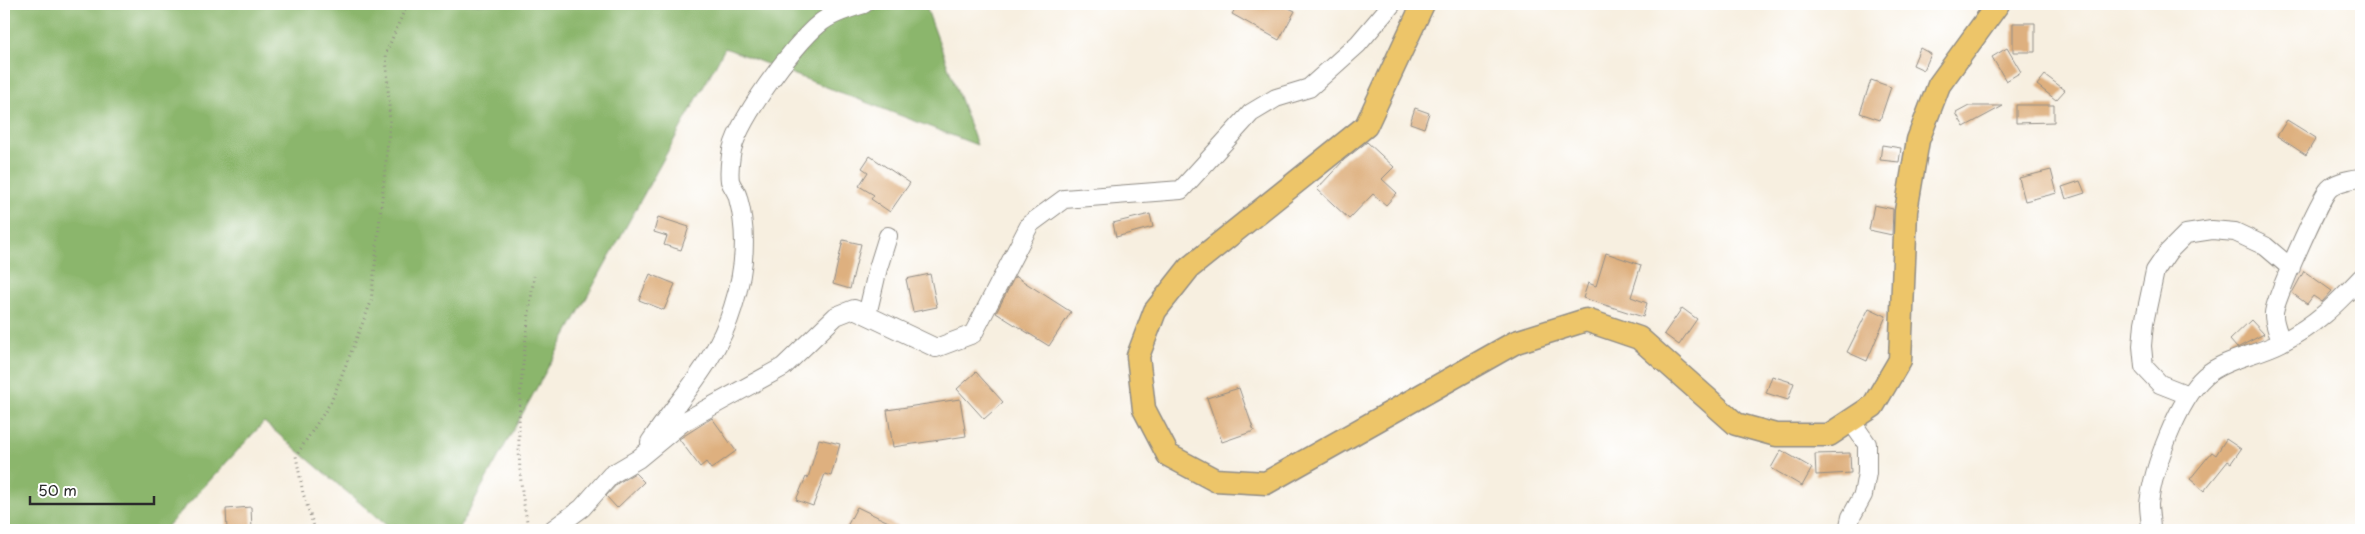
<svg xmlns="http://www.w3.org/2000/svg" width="2365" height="534" viewBox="0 0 2365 534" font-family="'Playpen Sans',sans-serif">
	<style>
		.forest { fill: #8bb66c; stroke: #5b704c }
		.building { fill: #deb07f }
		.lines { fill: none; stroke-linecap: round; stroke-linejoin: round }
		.minor-casing { stroke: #918d86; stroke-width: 20 }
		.major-casing { stroke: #918d86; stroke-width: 25 }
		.path { stroke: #918d86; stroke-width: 3; stroke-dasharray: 1 4; stroke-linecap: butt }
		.minor { stroke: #fff; stroke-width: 18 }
		.major { stroke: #edc569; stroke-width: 22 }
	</style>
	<rect width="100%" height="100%" fill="#fff"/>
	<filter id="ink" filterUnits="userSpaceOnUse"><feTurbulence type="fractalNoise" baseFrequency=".02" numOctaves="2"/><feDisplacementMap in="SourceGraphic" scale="10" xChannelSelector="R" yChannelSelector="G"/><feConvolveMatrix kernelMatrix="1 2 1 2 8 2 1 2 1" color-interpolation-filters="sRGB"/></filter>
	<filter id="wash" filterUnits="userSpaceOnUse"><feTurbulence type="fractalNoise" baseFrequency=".0096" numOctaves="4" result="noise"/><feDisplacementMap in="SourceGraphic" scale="20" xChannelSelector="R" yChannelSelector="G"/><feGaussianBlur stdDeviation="1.12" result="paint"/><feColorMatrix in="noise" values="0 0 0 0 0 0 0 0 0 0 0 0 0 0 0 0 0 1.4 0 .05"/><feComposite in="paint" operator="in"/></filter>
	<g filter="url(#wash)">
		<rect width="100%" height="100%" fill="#f7efe0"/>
		<!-- forest -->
		<path class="forest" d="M4,4H925L977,145L725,48L458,530H392L264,422L164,530H4Z"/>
		<g id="blocks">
			<!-- building -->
			<path class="building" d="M1238,4H1281L1295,11L1279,40L1232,14Z
				M2013,23H2035V52H2013Z
				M1920,48L1931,54L1924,70L1913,65Z
				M2007,48L2021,72L2006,81L1992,57Z
				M2045,75L2065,90L2056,100L2037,85Z
				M1871,80L1891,87L1880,120L1860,113Z
				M2016,105H2054V122L2016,123Z
				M1969,106H2003L1964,127L1956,113Z
				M1415,108L1429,113L1424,128L1410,123Z
				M2287,120L2316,138L2306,155L2277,136Z
				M1367,142L1394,167L1382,179L1397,193L1386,205L1373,194L1349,219L1317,189L1344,160Z
				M1882,145L1901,148L1899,162L1880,160Z
				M870,156L910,183L890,212L871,199L874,195L859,186L868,172L862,168Z
				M2051,170L2057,193L2025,201L2019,178Z
				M2080,181L2085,193L2066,199L2062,187Z
				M1874,205L1893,209L1892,235L1869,230Z
				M1150,214L1153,227L1116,237L1113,223Z
				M658,217L689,227L681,250L664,245L667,236L654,232Z
				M843,240L861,244L850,289L833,284Z
				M1606,253L1641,265L1631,297L1647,303L1643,317L1583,298L1588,283L1596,286Z
				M2304,271L2332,291L2322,302L2313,296L2307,304L2292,293Z
				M650,274L675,284L664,310L639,300Z
				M930,274L937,307L913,312L906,279Z
				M1015,276L1071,312L1049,346L996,313Z
				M1682,308L1697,319L1679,345L1664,334Z
				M1869,308L1886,316L1867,361L1847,352Z
				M2251,320L2264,334L2237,348L2230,340Z
				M976,372L1003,402L984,419L957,389Z
				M1772,376L1794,383L1788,400L1766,393Z
				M1239,388L1254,431L1222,442L1207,398Z
				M960,399L966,436L893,447L887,410Z
				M712,418L736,451L711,469L706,462L700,467L679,439Z
				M819,439L840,444L831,476L825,474L813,506L796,500L806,477L808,478Z
				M2226,439L2241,449L2231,463L2228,461L2204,491L2190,479L2212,452L2216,455Z
				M1781,450L1812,468L1802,486L1771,468Z
				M1850,453L1851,473L1816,475L1815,454Z
				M635,473L644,482L617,508L606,496L618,483Z
				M251,507L252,530H227L226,509Z
				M857,507L905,530H845Z"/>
		</g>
	</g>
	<g filter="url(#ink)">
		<use href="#blocks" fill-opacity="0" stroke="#918d86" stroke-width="1"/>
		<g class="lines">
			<defs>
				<path id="minor" d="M867,315L878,268L888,236
					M2281,342C2279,334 2273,322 2274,313C2274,301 2320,198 2329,189C2336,182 2352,179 2361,178
					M2188,395L2160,384L2144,367L2142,346L2144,323L2155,271L2168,252L2186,234L2212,230L2235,232L2265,246L2291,268
					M650,442C681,396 717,361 733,307C744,273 748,234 738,198C737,192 732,187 730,181C729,174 730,162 731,155C735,123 794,44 819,24C830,14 850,8 864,4
					M552,530L582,508L611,475L638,459L683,422L783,367L836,316L854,309L936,348L973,334L1030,224L1064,199L1181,190L1251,113L1276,98L1309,88L1358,44L1392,4
					M1848,530L1851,517L1863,495L1867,473V444L1851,421
					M2151,530C2151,522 2149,512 2149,504C2153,468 2178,400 2205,376C2226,358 2258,355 2282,342C2316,325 2335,305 2361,278"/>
				<path id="major" d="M1423,4L1366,126L1189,268L1155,311L1138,356L1144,409L1168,455L1215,480L1266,483L1516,342L1586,320L1639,338L1736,424L1776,435H1829L1873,406L1900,360L1906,211L1918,140L1939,85L1998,4"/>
			</defs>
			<!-- minor casing -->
			<use href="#minor" class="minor-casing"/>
			<!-- major casing -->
			<use href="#major" class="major-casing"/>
			<!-- path -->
			<path class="path" d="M315,530L303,493L296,456L331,402L371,302L390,123L386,53L407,4
				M529,530C509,446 523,360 534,276"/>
			<!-- minor -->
			<use href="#minor" class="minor"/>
			<!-- major -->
			<use href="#major" class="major"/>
		</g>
	</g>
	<!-- margin -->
	<rect width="2365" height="534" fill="none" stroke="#fff" stroke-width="20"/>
	<!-- scale -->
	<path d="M30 496v8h124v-8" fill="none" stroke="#2b2b2b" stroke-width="2.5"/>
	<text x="38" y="496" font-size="15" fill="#2b2b2b" stroke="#ffffff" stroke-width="4" paint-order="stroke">50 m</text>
</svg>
